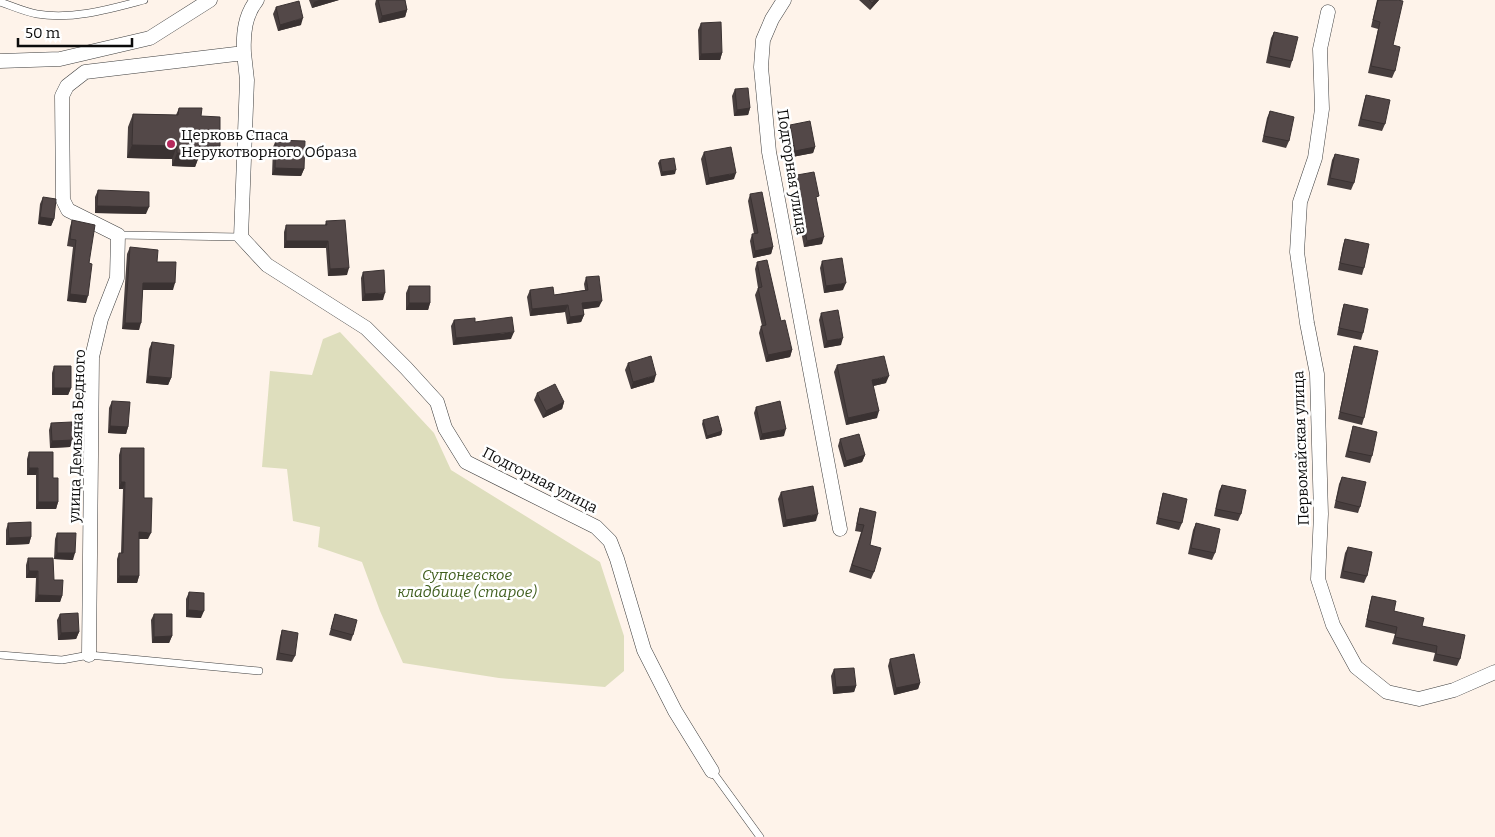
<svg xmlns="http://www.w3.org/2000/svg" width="1495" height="837" viewBox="0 0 1495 837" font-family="Bitter,serif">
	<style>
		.cemetery { fill: #dedebd }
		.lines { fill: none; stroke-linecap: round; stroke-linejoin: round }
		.service-casing { stroke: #3e3e3e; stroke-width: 8 }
		.minor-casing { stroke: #3e3e3e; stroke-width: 15 }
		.service { stroke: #fff; stroke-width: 7 }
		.minor { stroke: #fff; stroke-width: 14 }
		.wall { fill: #473e3e }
		.shaded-wall { fill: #3a3232 }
		.building { fill: #534848; stroke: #3a3232 }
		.poi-dot { fill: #b5295d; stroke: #fff; stroke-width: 2 }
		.labels { text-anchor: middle; stroke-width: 5; stroke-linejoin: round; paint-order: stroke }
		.poi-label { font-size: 15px; fill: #0b0b0b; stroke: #fff; text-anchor: start }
		.street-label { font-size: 15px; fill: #0b0b0b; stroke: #fff }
		.park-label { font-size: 15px; font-style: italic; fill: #415f1f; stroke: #fff }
	</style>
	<rect width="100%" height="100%" fill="#fef3ea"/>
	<!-- cemetery -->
	<path class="cemetery" d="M340,332L434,433L451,470L600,562L624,636V671L605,687L499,678L403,663L380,611L362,562L318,547L320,527L293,521L287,469L262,467L270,371L312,375L323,339Z"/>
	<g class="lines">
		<defs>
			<path id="service" d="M0,2C12,6 25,12 37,14C73,20 110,9 144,0
				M118,235L241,237
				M0,655L62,660L89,655L259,671
				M712,771L760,837"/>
			<path id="minor" d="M784,0L772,19L763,40L761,67L769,152L840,529
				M1328,12L1320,49L1322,109L1315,158L1300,202L1297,252L1307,323L1317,374L1321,514L1318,579L1333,625L1356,667L1387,692L1419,699L1454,690L1495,672
				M244,53L247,80L241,237L267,265L366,328L406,368L437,402L445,428L466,462L596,527L610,541L617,559L644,650L675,711L712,771
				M0,61L60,59L150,38L210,0
				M89,655L92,357L101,319L117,278L118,235L68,210L63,200L62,96L67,86L85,72L244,53C243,33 245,15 257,0"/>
		</defs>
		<!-- service casing -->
		<use href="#service" class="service-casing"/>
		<!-- minor casing -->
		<use href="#minor" class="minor-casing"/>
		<!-- service -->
		<use href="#service" class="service"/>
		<!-- minor -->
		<use href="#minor" class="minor"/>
	</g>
	<!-- wall -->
	<path class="wall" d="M309,0H339L312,8Z
		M376,0H405L407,10L405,17L379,23L375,4Z
		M859,0H879L870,10Z
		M1377,0H1397L1393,45L1395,71L1392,78L1368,73L1378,29L1371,27Z
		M276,7L301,25L278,31L273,14Z
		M701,23L722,53L720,60H699L698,30Z
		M1274,32L1292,61L1290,68L1266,63L1271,38Z
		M735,89L750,108L748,115L734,116L732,96Z
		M1366,95L1385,124L1382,131L1358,126L1364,101Z
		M179,108L201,116L220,146L215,159H198L195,167L172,166V159L127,158L128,127L133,114L176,115Z
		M1270,111L1289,141L1286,148L1262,142L1267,118Z
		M790,125L815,147L813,153L792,157L787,132Z
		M276,140L304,169L301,176L272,175L273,147Z
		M704,152L734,179L706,185L701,159Z
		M1335,154L1354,183L1351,190L1327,185L1332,160Z
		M660,160L675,174L661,176L658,163Z
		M797,175L817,202L822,244L804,247L800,226L802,221L794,182Z
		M98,190L146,214L95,213V197Z
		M750,194L773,247L771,254L753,258L750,241L752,234H754L748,201Z
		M43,197L54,219L51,226L38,224L40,204Z
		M72,220L89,263L86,303L67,301L73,247L67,246L70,227Z
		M326,221L347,275L328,276L326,248H284V232L286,225H325Z
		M1345,239L1364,268L1362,275L1338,270L1343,245Z
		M130,247L173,290H143L139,330L122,329L127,254Z
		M822,261L843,290L824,293L820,268Z
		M757,262L792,350L790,357L766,362L759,333L761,326H762L755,295L758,288L755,269Z
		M363,272L383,300L362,301L361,278Z
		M586,277L599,307L583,309L584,315L581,322L567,324L565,312L530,316L527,297L530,290L554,295L585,290L584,284Z
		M409,286L430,303L428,310H406V293Z
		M1344,304L1363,333L1361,340L1337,335L1342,310Z
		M821,313L841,345L824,348L819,320Z
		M454,320L475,322L511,339L453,345L451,326Z
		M152,342L171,378L168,385L146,383L149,349Z
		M1354,346L1364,418L1362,425L1338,419L1352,353Z
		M628,363L654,382L631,389L625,370Z
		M837,365L886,383L873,386L877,418L846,425L834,372Z
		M54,366L71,388L68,395H52V373Z
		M537,393L564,402L562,409L543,418L534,400Z
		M112,401L128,427L126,434L108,433L109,408Z
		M756,407L784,436L760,440L754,413Z
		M703,420L722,431L721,435L706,439L702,424Z
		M51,423L73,440L70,447L50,448L49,430Z
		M1353,426L1372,456L1370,463L1345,457L1351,433Z
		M840,439L865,455L862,462L844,467L838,446Z
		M121,448L144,498L148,539H139V576L137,583H117V559L119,553H121L123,489H119V455Z
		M29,452L58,502L56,509H36V475H27V459Z
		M1342,477L1360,507L1358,513L1334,508L1339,484Z
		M1222,485L1241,514L1238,521L1214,516L1219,491Z
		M781,492L816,521L783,527L778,499Z
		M1163,493L1182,523L1179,530L1156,524L1161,500Z
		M860,508L870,545L874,572L871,579L849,572L861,532L855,531L858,515Z
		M8,523L31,537L29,544L6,545V530Z
		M1196,523L1215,553L1212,560L1188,554L1193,530Z
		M57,533L73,560L54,559L55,539Z
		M1348,547L1367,576L1364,583L1340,578L1345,553Z
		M28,558L54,580L62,596L60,602H35L36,578H26V565Z
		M189,592L201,618L186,617V599Z
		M1372,596L1394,611L1422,626L1460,659L1457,666L1433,661L1435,653L1392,644L1395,634L1365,627L1370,603Z
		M60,614L79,632L76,639L58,640L57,620Z
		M154,614L172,636L169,643H152L151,620Z
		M335,614L353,635L351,641L329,635Z
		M282,630L295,656L292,662L276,660L280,637Z
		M890,659L920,683L918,689L894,695L888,666Z
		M834,669L856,686L854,692L833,694L831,676Z"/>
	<!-- shaded-wall -->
	<path class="shaded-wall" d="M319,0H339L312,8L314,2Z
		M875,0H879L870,10L872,3Z
		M407,10L405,17L379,23L382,16Z
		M303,18L301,25L278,31L280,25Z
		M722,53L720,60H699L701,54Z
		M750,108L748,115L734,116L737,110Z
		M132,145L177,146L172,159L127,158Z
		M200,146H220L215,159H198L195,167L172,166L177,153Z
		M815,147L813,153L792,157L795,151Z
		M275,168L304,169L301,176L272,175Z
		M676,170L675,174L661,176L662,172Z
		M736,173L734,179L706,185L709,178Z
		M97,206L149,207L146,214L95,213Z
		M40,217L54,219L51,226L38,224Z
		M824,237L822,244L804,247L807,241Z
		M286,241H328L326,248H284Z
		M773,247L771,254L753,258L755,251Z
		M349,268L347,275L328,276L330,269Z
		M143,283H175L173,290H140Z
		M846,283L843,290L824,293L826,286Z
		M385,293L383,300L362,301L365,294Z
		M70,294L88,296L86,303L67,301Z
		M602,301L599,307L579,310L582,303Z
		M409,303H430L428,310H406Z
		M568,305L565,312L530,316L532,309Z
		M584,315L581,322L567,324L570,317Z
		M125,323H141L139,330L122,329Z
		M514,332L511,339L453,345L456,338Z
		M843,338L841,345L824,348L827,341Z
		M792,350L790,357L766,362L768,355Z
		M656,375L654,382L631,389L633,382Z
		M148,376L171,378L168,385L146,383Z
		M889,376L886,383L869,387L872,380Z
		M54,388H71L68,395H52Z
		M564,402L562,409L543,418L546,411Z
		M879,411L877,418L846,425L848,418Z
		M110,426L128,427L126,434L108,433Z
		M786,429L784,436L760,440L762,434Z
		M722,431L721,435L706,439L707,436Z
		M73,440L70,447L50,448L52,441Z
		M865,455L862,462L844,467L846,461Z
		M29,468H38L36,475H27Z
		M121,482H125L123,489H119Z
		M38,502H58L56,509H36Z
		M818,514L816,521L783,527L786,520Z
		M139,532L151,533L148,539H136Z
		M31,537L29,544L6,545L9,538Z
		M57,553H75L73,560L54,559Z
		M29,571H38L36,578H26Z
		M119,576H139L137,583H117Z
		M38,595L62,596L60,602H35Z
		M188,610L204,611L201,618L186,617Z
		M79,632L76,639L58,640L61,633Z
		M172,636L169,643H152L154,637Z
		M920,683L918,689L894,695L896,688Z
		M856,686L854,692L833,694L836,687Z"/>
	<!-- building -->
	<path class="building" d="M378,0H405L407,10L382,16Z
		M869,0H875L872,3Z
		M1378,0H1397L1403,1L1393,45L1400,47L1395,71L1371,66L1380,22L1373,20Z
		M299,1L303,18L280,25L276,7Z
		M721,22L722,53L701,54V23Z
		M1274,32L1298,37L1292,61L1269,56Z
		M748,88L750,108L737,110L735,89Z
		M1366,95L1390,100L1385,124L1361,119Z
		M179,108H202L201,116L220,117V146H200V154L177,153V146L132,145L133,114L178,115Z
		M1270,111L1294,117L1289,141L1264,136Z
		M810,121L815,147L795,151L790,125Z
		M276,140L305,141L304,169L275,168Z
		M731,147L736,173L709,178L704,152Z
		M1335,154L1359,159L1354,183L1330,178Z
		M674,158L676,170L662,172L660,160Z
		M814,172L819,196L816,197L824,237L807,241L803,220L805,219L797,175Z
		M98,190L149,192V207L97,206Z
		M762,192L773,247L755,251L752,234L758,233L750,194Z
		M43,197L56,199L54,219L40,217Z
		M72,220L95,225L89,263L92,264L88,296L70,294L76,240L70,239Z
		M345,220L349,268L330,269L328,241H286V225H327L326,221Z
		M1345,239L1369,244L1364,268L1340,263Z
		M130,247L158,250L157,262H176L175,283H143L141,323H125Z
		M842,258L846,283L826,286L822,261Z
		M767,260L781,321L785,320L792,350L768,355L761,326L766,325L758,288L762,287L757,262Z
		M384,270L385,293L365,294L363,272Z
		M599,276L602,301L582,303L584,315L570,317L568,305L532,309L530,290L553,287L554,295L588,290L586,277Z
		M409,286H430V303H409Z
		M1344,304L1368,309L1363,333L1339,328Z
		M838,310L843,338L827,341L821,313Z
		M512,317L514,332L456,338L454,320L475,318V322Z
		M152,342L174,345L171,378L148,376Z
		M1354,346L1378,351L1364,418L1340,412Z
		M651,356L656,375L633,382L628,363Z
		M884,356L889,376L872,380L879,411L848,418L837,365Z
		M54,366H71V388H54Z
		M555,384L564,402L546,411L537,393Z
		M112,401L130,402L128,427L110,426Z
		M780,401L786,429L762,434L756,407Z
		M718,416L722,431L707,436L703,420Z
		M72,422L73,440L52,441L51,423Z
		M1353,426L1377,432L1372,456L1348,451Z
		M859,434L865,455L846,461L840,439Z
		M121,448H144V498H152L151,533L139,532V576H119V553H123L125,482H121Z
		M29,452H53V478H58V502H38V468H29Z
		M1342,477L1366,482L1360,507L1336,501Z
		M1222,485L1246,490L1241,514L1216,509Z
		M813,486L818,514L786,520L781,492Z
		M1163,493L1187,499L1182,523L1158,518Z
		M860,508L876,512L870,545L881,548L874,572L852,565L864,525L857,524Z
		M31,522V537L9,538L8,523Z
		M1196,523L1220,529L1215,553L1191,548Z
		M57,533H76L75,553H57Z
		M1348,547L1372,552L1367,576L1343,571Z
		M28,558H53L54,580H63L62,596L38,595V571H29Z
		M189,592L204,593V611L188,610Z
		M1372,596L1396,601L1394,611L1424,618L1422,626L1465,635L1460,659L1436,654L1437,646L1395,637L1397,627L1367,620Z
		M78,613L79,632L61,633L60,614Z
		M154,614H172V636L154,637Z
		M335,614L357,620L353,635L331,629Z
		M282,630L298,633L295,656L279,653Z
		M914,654L920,683L896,688L890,659Z
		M854,668L856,686L836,687L834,669Z"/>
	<!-- markers -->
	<circle class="poi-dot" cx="171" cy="144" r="5"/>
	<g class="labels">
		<!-- poi labels -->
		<g class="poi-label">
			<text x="181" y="140">Церковь Спаса<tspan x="181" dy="17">Нерукотворного Образа</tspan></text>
		</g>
		<!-- street labels -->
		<g class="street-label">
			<text transform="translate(792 172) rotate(81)" y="5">Подгорная улица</text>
			<text transform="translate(77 436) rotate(-88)" y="5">улица Демьяна Бедного</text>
			<text transform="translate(1301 448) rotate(-92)" y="5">Первомайская улица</text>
			<text transform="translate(540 480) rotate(27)" y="5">Подгорная улица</text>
		</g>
		<!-- park labels -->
		<g class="park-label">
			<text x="467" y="580">Супоневское<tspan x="467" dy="17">кладбище (старое)</tspan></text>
		</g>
	</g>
	<!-- scale -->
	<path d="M18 38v8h114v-8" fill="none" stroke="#0b0b0b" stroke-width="2.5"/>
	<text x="25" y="38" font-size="15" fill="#0b0b0b" stroke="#ffffff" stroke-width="4" paint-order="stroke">50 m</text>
</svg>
